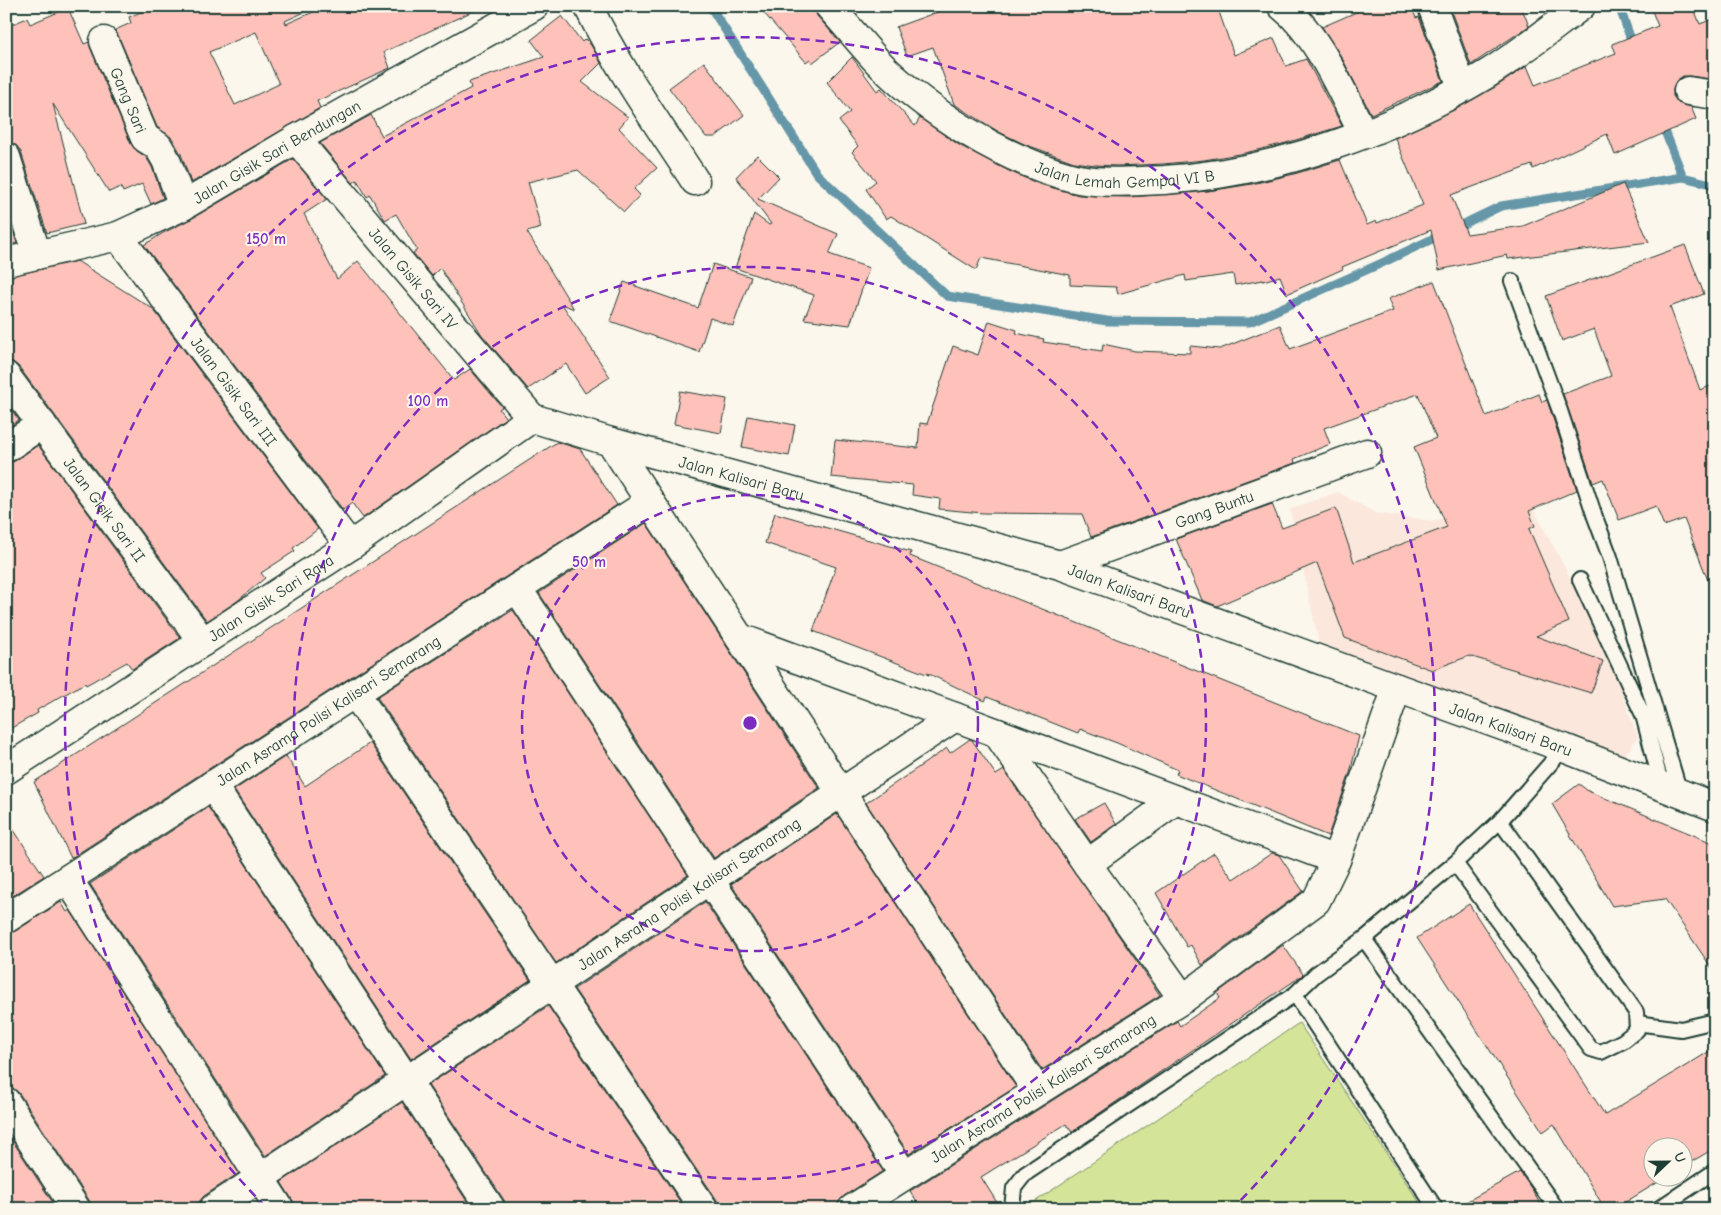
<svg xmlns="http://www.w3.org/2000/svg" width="1721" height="1215" viewBox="0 0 1721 1215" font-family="'Comic Neue',sans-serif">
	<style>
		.built { fill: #fce7dd }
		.green { fill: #d4e498; stroke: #7a9066 }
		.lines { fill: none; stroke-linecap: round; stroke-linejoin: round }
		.stream { stroke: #6597a8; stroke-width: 9 }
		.building { fill: #fec2ba; stroke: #1f3d34; fill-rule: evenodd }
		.lane-casing { stroke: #1f3d34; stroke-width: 18 }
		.street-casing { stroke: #1f3d34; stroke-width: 31 }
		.lane { stroke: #fbf7ec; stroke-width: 14 }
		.street { stroke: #fbf7ec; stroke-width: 28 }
		.ring { fill: none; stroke: #7b2cbf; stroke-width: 2.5; stroke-dasharray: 9 6 }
		.labels { text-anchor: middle; stroke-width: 4; stroke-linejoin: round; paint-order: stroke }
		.street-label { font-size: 16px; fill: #1f3d34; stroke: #fbf7ec }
		.centre { fill: #7b2cbf; stroke: #fbf7ec; stroke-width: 2.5 }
		.ring-label { font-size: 15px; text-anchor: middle; font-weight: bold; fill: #7b2cbf; stroke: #fbf7ec; stroke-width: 4; stroke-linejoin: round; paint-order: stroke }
	</style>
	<rect width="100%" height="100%" fill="#fbf7ec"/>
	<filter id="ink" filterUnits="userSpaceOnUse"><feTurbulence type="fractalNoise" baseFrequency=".02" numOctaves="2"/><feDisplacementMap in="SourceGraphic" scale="10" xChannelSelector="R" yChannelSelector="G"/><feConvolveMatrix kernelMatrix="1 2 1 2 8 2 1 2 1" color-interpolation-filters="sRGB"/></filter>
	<g filter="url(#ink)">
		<!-- built -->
		<path class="built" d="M1338,492L1375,513L1433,521L1526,495L1564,566L1609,656L1638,738L1622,759L1323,662L1290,509Z"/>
		<!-- green -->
		<path class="green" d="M1299,1023L1424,1209H1028L1027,1207Z"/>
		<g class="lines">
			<!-- stream -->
			<path class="stream" d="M710,6L817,174L947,296L1107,321L1250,322L1382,263L1501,206L1683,177
				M1619,6L1634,48
				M1661,121L1683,177L1715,185"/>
		</g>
		<!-- building -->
		<path class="building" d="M155,6H318L285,21L286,24L327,6H484L384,52L390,68L317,101L320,108L191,183L181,154L172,138L157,127L118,35L115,30L131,23L129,17ZM256,32L279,84L235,105L209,52Z
			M758,6H814L817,16L840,42L812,63L810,59L806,62Z
			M954,6H1217L1234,55L1274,38L1286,66L1306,59L1342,126L1286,143L1245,153L1204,160L1163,164L1117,166L1095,165L1074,162L1024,144L999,132L954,104L933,47L907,56L896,27Z
			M1370,6H1411L1416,18L1419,17L1443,81L1371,114L1342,58L1322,27Z
			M1449,6H1521L1529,26L1471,65Z
			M1650,6H1693L1700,24L1715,18V77L1711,79L1690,76H1683L1676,81L1673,88V96L1678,103L1691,107L1696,119L1615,155L1607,134L1533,169L1532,165L1451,195L1467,234L1523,226L1623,184L1649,242L1508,259L1507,255L1439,270L1431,230L1342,267L1343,269L1287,294L1280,276L1263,281V280L1235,285L1233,274L1186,281L1185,275L1118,294L1116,287L1070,285V275L981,258L976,270L891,216L886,219L866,189L876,181L852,152L858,146L839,121L850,112L827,82L852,57L877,91L881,88L915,126L920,118L959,145L1011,172L1039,184L1079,195L1129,197L1208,191L1252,184L1294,174L1340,160L1367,225L1376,221L1377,223L1423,205L1395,138L1458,108L1495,87L1527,66L1535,85L1616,53L1612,44L1658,26Z
			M68,8L84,44L89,42L90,47L131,144L137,151L146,157L152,167L163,198L151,204L142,184L123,192L121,187L109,192L53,104L84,224L47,233L21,152L16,145L6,142V27L27,18L30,24Z
			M562,16L582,42L585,39L591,45L601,63L582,82L628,117L619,128L657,168L634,189L640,195L624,212L578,170L528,182L541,228L527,232L574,309L562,304L610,377L585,393L566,364L528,389L482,335L440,268L432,276L413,253L417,250L396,214L385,220L370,195L367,197L357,180L353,183L320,143L371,115L382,136L471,88L469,82L544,57L531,40Z
			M704,62L744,115L715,137H706L669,88Z
			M757,155L779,177L758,199L838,234L829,254L869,268L850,325L804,319L814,295L735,268L754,214L769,225L771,224L736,177Z
			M293,159L327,199L304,214L337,279L358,261L454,380L470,369L502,407L499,409L506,418L363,518L352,503L343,510L144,245L163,233L191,219Z
			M6,210L17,243L6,246Z
			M1685,245L1704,294L1670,307L1700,390L1715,384V592L1713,593L1684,519L1664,526L1656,506L1619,520L1603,479L1593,483L1563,394L1611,376L1594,329L1562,341L1546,296Z
			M77,261L153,309L318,529L293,548L295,551L261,573L265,578L236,602L207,621L19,367L13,362L6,361V277Z
			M713,264L751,277L733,326L710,318L699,352L610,321L624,282L698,308Z
			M1434,281L1486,416L1539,394L1542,402L1547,400L1577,490L1529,511L1535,526L1529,529L1569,622L1536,636L1603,661L1591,693L1469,656L1432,670L1345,638L1317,563L1217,606L1202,600L1176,539L1272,504L1282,528L1336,508L1354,562L1447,527L1414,447L1436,438L1418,394L1324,428L1330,444L1294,459L1295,463L1091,537L1082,514L983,513L939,509L940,499L912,495L913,485L831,477L835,440L918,448L920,423L927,424L953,346L978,355L989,321L1017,330L1016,333L1044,339L1043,342L1102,351L1103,344L1135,351L1190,353V346L1220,349L1280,325L1290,349L1393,311L1388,299Z
			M680,391L727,399L721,433L674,424Z
			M6,403L19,420L6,429Z
			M748,416L795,425L789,456L742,447Z
			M557,442L580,449L617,505L71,858L34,782Z
			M38,445L180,638L132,669L127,662L86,685L85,683L37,710L38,713L6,731V464L15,461Z
			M775,513L911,552L910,556L1359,736L1350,773L1328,836L1176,774L1178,770L1117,743L1080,729L1078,733L987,697L985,701L927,673L929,675L813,631L836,567L765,543Z
			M646,523L819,788L714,858L539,593Z
			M513,610L688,875L556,963L377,697Z
			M970,739L972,740L996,775L1004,770L1160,995L1042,1070L866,803L947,748L950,753Z
			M370,743L530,980L411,1059L234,790L286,756L305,786Z
			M1579,784L1588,791L1715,844V973L1665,899L1612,906L1552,804Z
			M1104,803L1116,824L1091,842L1075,819Z
			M208,807L385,1076L265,1156L90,884Z
			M837,814L1016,1087L909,1154L731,884Z
			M6,818L44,876L6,900Z
			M1214,853L1233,879L1272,853L1279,855L1303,891L1202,965L1191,945L1187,947L1156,893Z
			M61,902L67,912L70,910L239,1173L204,1196L199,1202L198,1209H92L89,1200L19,1093L13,1088L6,1087V935L14,932Z
			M705,902L883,1171L844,1196L834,1209H719L717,1200L574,989Z
			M1469,904L1605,1115L1715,1048V1148L1684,1166V1148H1654V1178H1665L1614,1209H1605L1554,1124L1543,1132L1417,938Z
			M1283,945L1303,974L1300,977L1072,1132L1066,1124L981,1177L1001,1209H921L910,1191L1177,1021L1180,1026L1220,998L1217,993Z
			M548,1006L685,1209H507L504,1200L428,1085Z
			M402,1102L472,1209H296L293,1201L281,1182Z
			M6,1131L57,1209H6Z
			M1520,1172L1531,1188L1543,1209H1453Z"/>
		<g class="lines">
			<defs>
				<path id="lane" d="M1512,281L1560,411L1595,517L1610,557L1680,793
					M1580,580L1643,715L1662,787
					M1455,863L1591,1049L1601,1052L1623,1041L1637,1030L1636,1012L1500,821
					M1364,939L1557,1209
					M1295,994L1434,1206
					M1637,1023L1681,1029L1715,1021
					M1012,1209L1014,1188L1025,1174L1295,994L1316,974L1364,939L1455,863L1500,821L1564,748
					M1658,1209L1715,1171"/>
				<g id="street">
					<path d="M588,6C618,68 658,124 695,181"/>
					<path id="s1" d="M829,6C845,24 861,43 877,61C927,112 1001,158 1070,177C1100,185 1134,181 1164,180C1275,173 1393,131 1487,74C1521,53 1550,29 1581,6"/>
					<path d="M1282,6C1318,34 1342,93 1363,133"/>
					<path d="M1432,6L1462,87"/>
					<path id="s2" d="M104,41L145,138L158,146L166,160L183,206"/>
					<path d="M1688,91L1715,95"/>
					<path id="s3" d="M296,139L532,418"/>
					<path d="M6,157L37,255"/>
					<path id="s4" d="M118,236L350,546"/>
					<path id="s5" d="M6,262L118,236L183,206L296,139L534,6"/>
					<path id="s6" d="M6,376L203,642"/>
					<path id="s7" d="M532,418L611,442L1060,565L1397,688L1564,748L1715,807"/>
					<path d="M611,442L1037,1091"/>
					<path d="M6,448L42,424"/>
					<path id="s8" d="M1060,565L1367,453"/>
					<path d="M517,588L904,1175"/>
					<path d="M740,638L955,717L1336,860"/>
					<path d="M355,693L704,1209"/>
					<path d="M997,733L1087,864L1183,999"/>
					<path id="s9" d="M6,770L350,546L532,418"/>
					<path d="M212,785L491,1209"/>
					<path d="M1087,864L1176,800"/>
					<path d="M68,879L280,1209"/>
					<path id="s10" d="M6,919L650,502"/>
					<path d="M6,1102L76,1209"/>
					<path id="s11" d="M213,1209L955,717"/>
					<path id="s12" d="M852,1209L1183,999L1316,901L1336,860L1397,688"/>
				</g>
			</defs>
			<!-- lane casing -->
			<use href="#lane" class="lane-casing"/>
			<!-- street casing -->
			<use href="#street" class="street-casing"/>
			<!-- lane -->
			<use href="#lane" class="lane"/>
			<!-- street -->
			<use href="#street" class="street"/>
		</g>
	</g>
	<!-- distance rings -->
	<g class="ring">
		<circle cx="750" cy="723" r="228"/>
		<circle cx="750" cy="723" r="456"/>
		<path d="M266 1207A685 685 0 1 1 1234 1207"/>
	</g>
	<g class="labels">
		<!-- street labels -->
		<g class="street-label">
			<text dy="6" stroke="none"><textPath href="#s2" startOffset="64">Gang Sari</textPath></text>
			<text dy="6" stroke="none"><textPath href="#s5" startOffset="295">Jalan Gisik Sari Bendungan</textPath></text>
			<text dy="6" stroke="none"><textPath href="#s1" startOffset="355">Jalan Lemah Gempal VI B</textPath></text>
			<text dy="6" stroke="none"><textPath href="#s3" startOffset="182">Jalan Gisik Sari IV</textPath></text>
			<text dy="6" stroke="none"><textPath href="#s4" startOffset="194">Jalan Gisik Sari III</textPath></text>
			<text dy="6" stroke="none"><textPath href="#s7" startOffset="218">Jalan Kalisari Baru</textPath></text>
			<text dy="6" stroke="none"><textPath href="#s6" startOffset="166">Jalan Gisik Sari II</textPath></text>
			<text dy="6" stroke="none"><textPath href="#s8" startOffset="164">Gang Buntu</textPath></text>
			<text dy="6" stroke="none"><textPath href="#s7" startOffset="622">Jalan Kalisari Baru</textPath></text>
			<text dy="6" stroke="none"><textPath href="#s9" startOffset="316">Jalan Gisik Sari Raya</textPath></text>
			<text dy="6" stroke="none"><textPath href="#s10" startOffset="384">Jalan Asrama Polisi Kalisari Semarang</textPath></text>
			<text dy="6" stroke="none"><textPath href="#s7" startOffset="1028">Jalan Kalisari Baru</textPath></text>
			<text dy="6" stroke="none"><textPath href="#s11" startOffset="571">Jalan Asrama Polisi Kalisari Semarang</textPath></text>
			<text dy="6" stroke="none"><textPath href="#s12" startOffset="226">Jalan Asrama Polisi Kalisari Semarang</textPath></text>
		</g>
	</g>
	<circle cx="750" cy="723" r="8" class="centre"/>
	<g class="ring-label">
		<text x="266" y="244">150 m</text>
		<text x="428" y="406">100 m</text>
		<text x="589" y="567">50 m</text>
	</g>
	<!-- margin -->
	<rect width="1721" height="1215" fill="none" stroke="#fbf7ec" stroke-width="25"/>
	<rect x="12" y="12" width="1696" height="1190" fill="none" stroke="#1f3d34" stroke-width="2" filter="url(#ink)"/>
	<!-- north arrow -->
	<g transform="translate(1668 1162) rotate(68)"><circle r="24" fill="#fbf7ec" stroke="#a3ada2"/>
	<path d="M0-4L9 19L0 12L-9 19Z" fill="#1f3d34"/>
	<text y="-8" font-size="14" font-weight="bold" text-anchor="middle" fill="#1f3d34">U</text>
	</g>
</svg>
